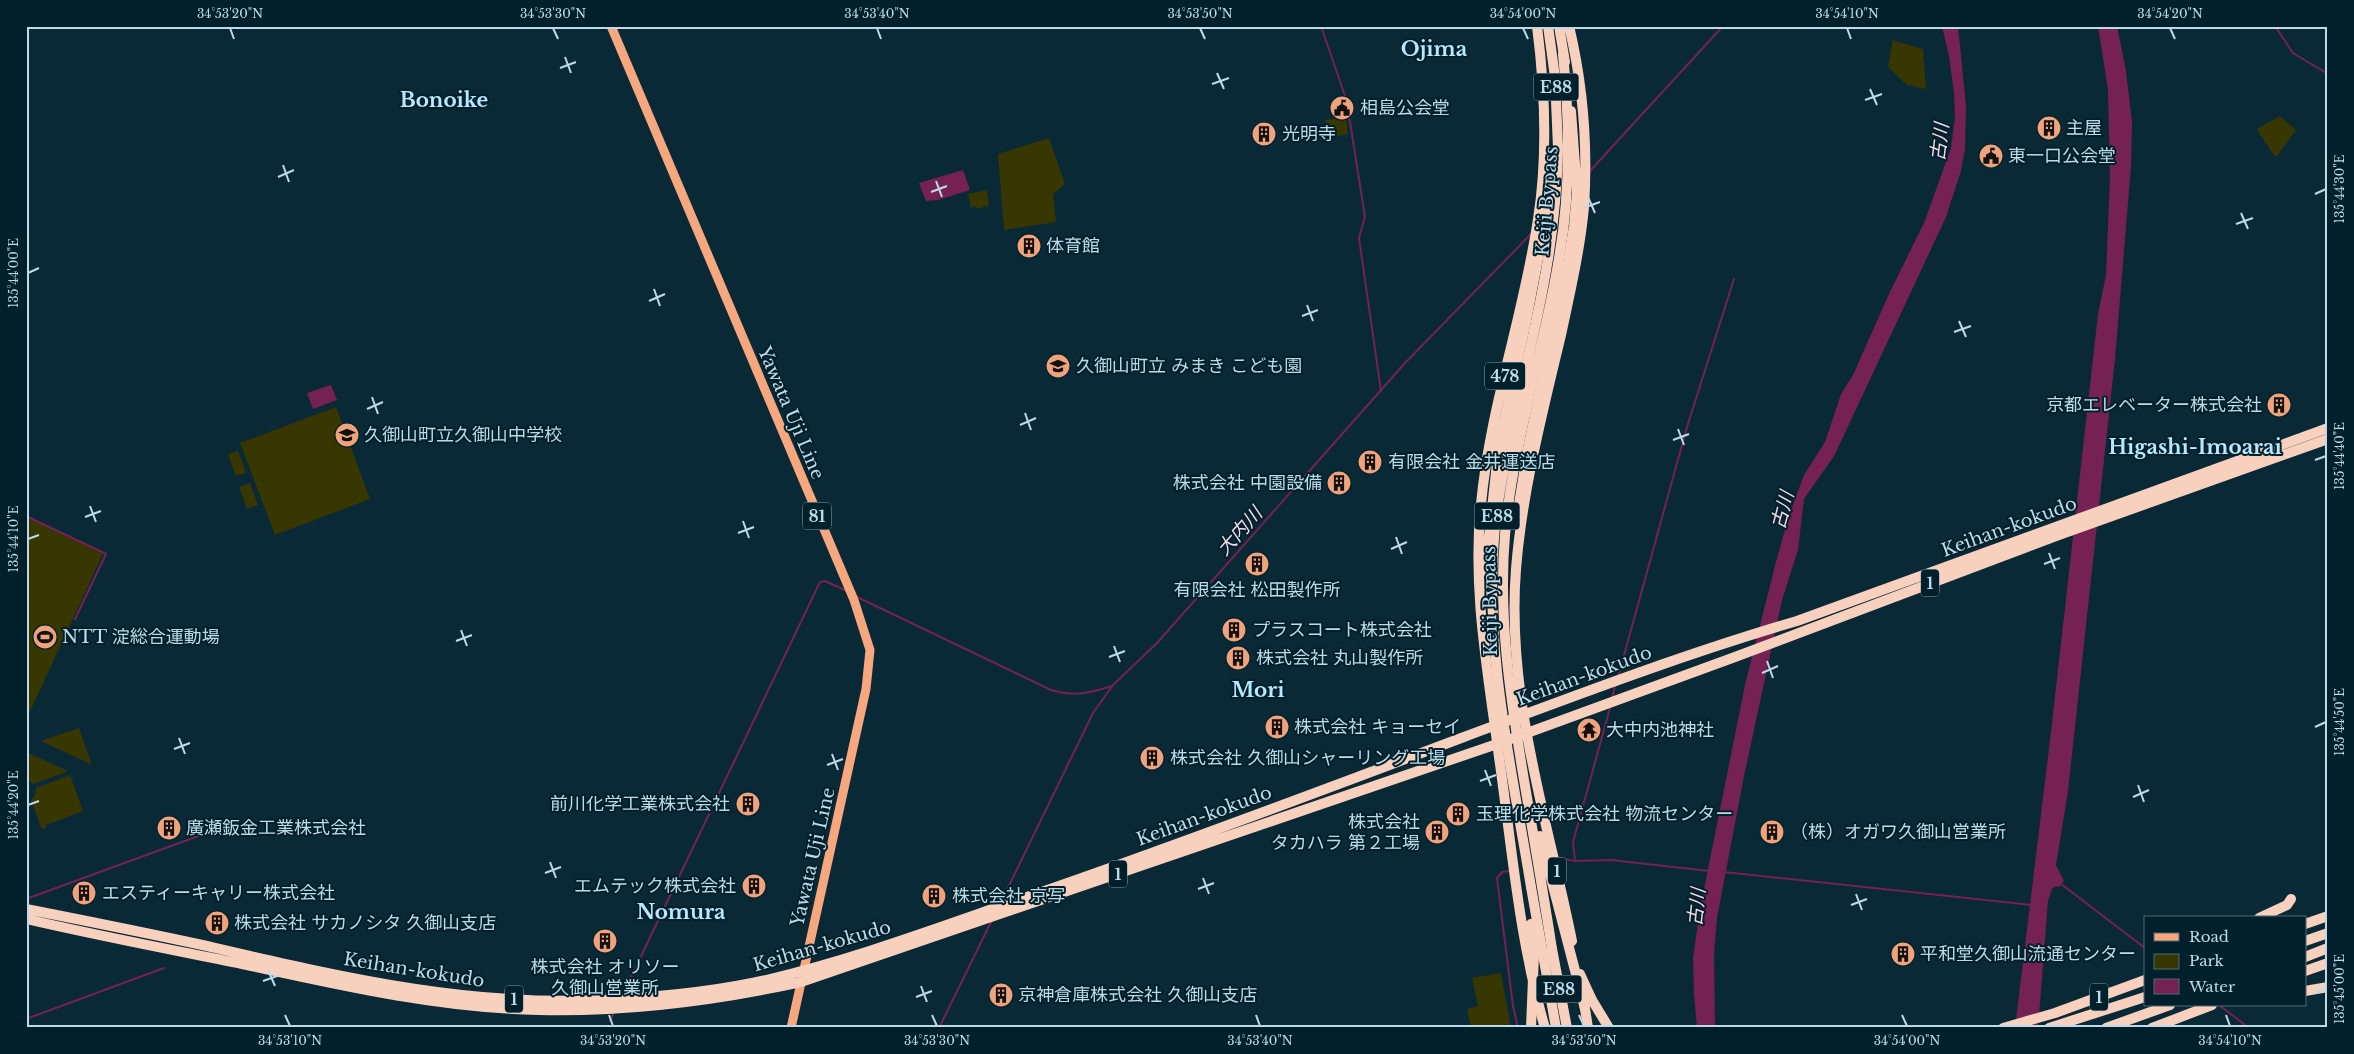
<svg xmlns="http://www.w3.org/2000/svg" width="2354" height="1054" font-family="'Libre Baskerville','Noto Sans JP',serif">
	<rect width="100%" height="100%" fill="#0a2936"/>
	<path fill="#383601" d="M1893,38l2,3 28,8 3,40 -19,-4 -19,-18z
		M2280,116l16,14 -20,27 -6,-7 -13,-21z
		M1346,117l2,17 -28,6 6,-20z
		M1049,138l16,46 -12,10 3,28 -52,8 -6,-76z
		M987,190l2,15 -12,4 -1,-3 -5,2 -3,-14z
		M336,407l34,92 -95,36 -35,-92z
		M238,451l8,22 -10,3 -8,-22z
		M250,483l8,22 -11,4 -8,-22z
		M26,517l77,37 -77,166z
		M79,728l13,37 -51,-24z
		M26,752l42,19 -34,13 -8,-5z
		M70,775l13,36 -37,14v3l-3,1 -2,-2 -10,-27 4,-5 1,-7z
		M1501,973l10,55h-40l-4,-19 11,-3 -6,-28z"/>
	<path fill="#752153" d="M1942,26h16l8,80 -1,43 -4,22 -15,46 -102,218 -10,21 -30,43 -6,51 -16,50 -38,176 -27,142 -3,35 1,75h-18l-3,-34 -1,-36 7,-49 45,-224 32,-127 13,-45 14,-38 21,-33 16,-48 12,-19 36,-81 35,-71 27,-75 4,-30 -1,-25 -5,-37z
		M2098,26h19l9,45 6,51 -1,44 -16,193 -47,432 -12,74 8,16 -5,6 -3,-1 -4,3 -4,12 -10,127h-23l36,-296 47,-418 8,-39 4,-98 -2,-88z
		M963,170l7,20 -32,10 -12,1 -7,-18z
		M331,385l6,15 -24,9 -6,-16z"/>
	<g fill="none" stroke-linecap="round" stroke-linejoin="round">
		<path stroke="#752153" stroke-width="2" d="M1321,26l24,70 5,26 15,95 -6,21 22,153
			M2275,26l18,27 35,21
			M1589,172l134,-146
			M26,516l80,38 -31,65
			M855,596l196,94c23,7 39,3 61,-4
			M1618,677l69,-250 47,-148
			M1612,698l3,-12
			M1557,858l18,3 36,-1 98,11
			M1575,861l-2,-19 37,-134
			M1509,871l-7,1 -5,6 16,128 5,22
			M1724,872l308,33
			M2061,884l84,64
			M26,899l186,-68
			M1001,902l92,-189 20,-28 44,-42 248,-280 126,-129
			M622,996l198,-414 5,-1 22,10
			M2219,1005l30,23
			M26,1019l138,-51
			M610,1021l4,-9
			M939,1028l52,-106"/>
		<path stroke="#f6a77d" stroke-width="9" d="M611,26l243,574 16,50 -4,39 -75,339"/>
		<path stroke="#f8d1be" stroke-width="10" d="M1537,26c8,63 11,130 1,193 -14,96 -48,188 -57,285 -9,86 7,168 18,253 13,91 20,182 46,271
			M1559,26l6,36
			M1569,26c14,59 19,120 15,181 -4,43 -14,86 -23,128 -18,75 -39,157 -45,234 -10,127 31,248 56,372
			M1516,523l12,-75 40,-185 6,-37 3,-34 -6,-81
			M1483,590l16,-145 27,-124 22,-115 3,-38 7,-20 -3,-71 -7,-51
			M1531,887l25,141
			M26,909c61,12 121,24 181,37 138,32 269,63 412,53 49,-3 99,-8 147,-19 90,-21 176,-54 264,-84 146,-50 290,-105 434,-159 110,-41 220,-83 333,-116l531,-193
			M2259,918l28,-13 4,-6
			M26,919c73,17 147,31 221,46 96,21 193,43 292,45 89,2 175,-9 262,-28l696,-238 238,-87 321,-121 272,-97
			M1531,924l3,31
			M2305,924l23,-8
			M2305,941l23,-8
			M1552,949l15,79
			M2305,957l23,-9
			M2305,971l23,-8
			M2305,991l23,-4
			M1592,1000l17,28
			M1584,1002l4,26
			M2003,1028l52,-15 90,-33
			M2049,1028l96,-31
			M2106,1028l64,-23
			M2152,1028l60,-23"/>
		<path stroke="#f8d1be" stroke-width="10" d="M1540,836l45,173
			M1531,887c-19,-118 -48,-239 -36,-360 9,-82 33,-159 48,-240 9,-46 14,-92 15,-139
			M1552,949c-9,-58 -19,-116 -29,-175 -13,-79 -25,-159 -18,-239 8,-95 39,-184 54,-277 12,-68 11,-135 4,-204
			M1580,974l12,26
			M1531,1028l3,-73"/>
	</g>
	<path fill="none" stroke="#bedae8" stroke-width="2" d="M230,28l4,11M553,28l5,11M877,28l4,11M1200,28l5,11M1523,28l5,11M1847,28l4,11M2170,28l5,11M565,57l6,16M560,68l16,-6M1217,73l7,16M1212,84l17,-6M1870,89l7,16M1865,100l17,-6M283,165l6,17M278,177l16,-7M936,181l6,16M931,192l16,-6M2315,194l11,-5M1588,197l7,16M1583,208l17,-6M2241,213l7,16M2236,224l17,-6M28,273l11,-5M654,289l6,17M649,301l16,-7M1307,305l6,16M1302,316l16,-6M1959,321l7,16M1954,332l17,-6M372,397l6,17M367,409l16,-7M1025,413l6,17M1020,425l16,-7M1678,429l6,16M1673,440l16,-6M2315,460l11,-4M90,506l6,16M85,517l16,-6M743,521l6,17M738,533l16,-6M1396,537l6,17M28,539l11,-4M1391,549l16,-7M2049,553l6,16M2044,564l16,-6M461,630l6,16M456,641l16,-6M1114,646l6,16M1109,657l16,-6M1767,661l6,17M1762,673l16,-7M2315,727l11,-5M179,738l6,16M174,749l16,-6M832,754l6,16M827,765l16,-6M1485,770l6,16M1480,781l16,-6M2138,785l6,17M2133,797l16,-7M28,805l11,-4M550,862l6,16M545,873l16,-6M1203,878l6,16M1198,889l16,-6M1856,894l6,16M1851,905l16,-6M268,970l7,16M263,981l17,-6M921,986l6,16M2315,993l11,-4M916,997l16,-6M285,1015l5,11M609,1015l4,11M932,1015l5,11M1256,1015l4,11M1579,1015l5,11M1902,1015l5,11M2226,1015l4,11"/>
	<defs>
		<symbol id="civic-disc" viewBox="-11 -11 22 22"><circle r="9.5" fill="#f0a27a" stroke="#01202c"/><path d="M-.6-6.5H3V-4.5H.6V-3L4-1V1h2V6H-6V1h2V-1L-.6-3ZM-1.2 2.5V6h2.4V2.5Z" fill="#111"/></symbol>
		<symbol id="building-disc" viewBox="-11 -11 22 22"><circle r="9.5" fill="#f0a27a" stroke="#01202c"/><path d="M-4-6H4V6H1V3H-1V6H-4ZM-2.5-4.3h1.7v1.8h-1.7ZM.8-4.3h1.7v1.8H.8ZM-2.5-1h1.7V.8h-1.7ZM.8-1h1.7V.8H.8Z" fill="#111"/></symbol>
		<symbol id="school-disc" viewBox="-11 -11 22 22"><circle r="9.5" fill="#f0a27a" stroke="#01202c"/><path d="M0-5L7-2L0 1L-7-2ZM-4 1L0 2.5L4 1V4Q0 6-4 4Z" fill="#111"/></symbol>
		<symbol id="stadium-disc" viewBox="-11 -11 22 22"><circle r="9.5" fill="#f0a27a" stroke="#01202c"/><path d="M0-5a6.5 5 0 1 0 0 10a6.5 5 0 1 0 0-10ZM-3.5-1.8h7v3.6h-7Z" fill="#111"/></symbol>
		<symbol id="temple-disc" viewBox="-11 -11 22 22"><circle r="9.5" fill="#f0a27a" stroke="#01202c"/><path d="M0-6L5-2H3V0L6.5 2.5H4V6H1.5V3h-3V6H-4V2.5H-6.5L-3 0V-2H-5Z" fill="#111"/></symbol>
	</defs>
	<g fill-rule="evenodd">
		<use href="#civic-disc" x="1328" y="94" width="28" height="28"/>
		<use href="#building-disc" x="2035" y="114" width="28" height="28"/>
		<use href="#building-disc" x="1250" y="120" width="28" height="28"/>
		<use href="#civic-disc" x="1977" y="142" width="28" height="28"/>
		<use href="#building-disc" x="1015" y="232" width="28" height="28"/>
		<use href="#school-disc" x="1044" y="352" width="28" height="28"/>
		<use href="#building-disc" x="2265" y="391" width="28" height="28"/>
		<use href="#school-disc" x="333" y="421" width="28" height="28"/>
		<use href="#building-disc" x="1356" y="448" width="28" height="28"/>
		<use href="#building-disc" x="1325" y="469" width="28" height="28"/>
		<use href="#building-disc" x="1243" y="550" width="28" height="28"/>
		<use href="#building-disc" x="1220" y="616" width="28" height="28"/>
		<use href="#stadium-disc" x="31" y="623" width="28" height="28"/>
		<use href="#building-disc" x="1224" y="644" width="28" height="28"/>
		<use href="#building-disc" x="1263" y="713" width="28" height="28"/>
		<use href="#temple-disc" x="1575" y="716" width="28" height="28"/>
		<use href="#building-disc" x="1138" y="744" width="28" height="28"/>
		<use href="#building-disc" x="734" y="790" width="28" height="28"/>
		<use href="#building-disc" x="1444" y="800" width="28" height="28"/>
		<use href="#building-disc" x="155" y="814" width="28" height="28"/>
		<use href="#building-disc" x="1423" y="818" width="28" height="28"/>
		<use href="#building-disc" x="1758" y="818" width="28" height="28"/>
		<use href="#building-disc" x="740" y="872" width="28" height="28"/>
		<use href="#building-disc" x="70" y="879" width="28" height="28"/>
		<use href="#building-disc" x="920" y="882" width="28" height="28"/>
		<use href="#building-disc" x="203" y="909" width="28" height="28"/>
		<use href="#building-disc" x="591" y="927" width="28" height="28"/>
		<use href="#building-disc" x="1889" y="940" width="28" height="28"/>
		<use href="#building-disc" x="987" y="981" width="28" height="28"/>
	</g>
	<g text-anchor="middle" stroke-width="4" stroke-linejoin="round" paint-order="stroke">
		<g fill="#01202c" stroke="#85a2b0" stroke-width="1">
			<rect x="1533.5" y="73.5" width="45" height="27" rx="4"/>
			<rect x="1485" y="362.5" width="40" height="27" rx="4"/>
			<rect x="803" y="502.5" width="28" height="27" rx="4"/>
			<rect x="1474.5" y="502.5" width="45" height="27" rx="4"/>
			<rect x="1921" y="569.5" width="18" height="27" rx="4"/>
			<rect x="1548" y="857.5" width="18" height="27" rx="4"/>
			<rect x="1109" y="860.5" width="18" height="27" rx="4"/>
			<rect x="1536.5" y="975.5" width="45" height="27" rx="4"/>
			<rect x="2090" y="983.5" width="18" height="27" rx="4"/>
			<rect x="505" y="985.5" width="18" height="27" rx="4"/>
		</g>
		<g font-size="16" font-weight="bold" fill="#bedae8">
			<text x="1556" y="93">E88</text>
			<text x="1505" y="382">478</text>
			<text x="817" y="522">81</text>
			<text x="1497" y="522">E88</text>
			<text x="1930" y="589">1</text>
			<text x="1557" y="877">1</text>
			<text x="1118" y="880">1</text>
			<text x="1559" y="995">E88</text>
			<text x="2099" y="1003">1</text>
			<text x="514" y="1005">1</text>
		</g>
		<g font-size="18" fill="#bedae8" stroke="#01202c" text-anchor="start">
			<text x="1360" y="114">相島公会堂</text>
			<text x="2066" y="134">主屋</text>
			<text x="1282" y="140">光明寺</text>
			<text x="2008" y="162">東一口公会堂</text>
			<text x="1046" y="252">体育館</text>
			<text x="1076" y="372">久御山町立 みまき こども園</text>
			<text x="2262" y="411" text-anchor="end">京都エレベーター株式会社</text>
			<text x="364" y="441">久御山町立久御山中学校</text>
			<text x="1388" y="468">有限会社 金井運送店</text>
			<text x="1322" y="489" text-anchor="end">株式会社 中園設備</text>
			<text x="1257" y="596" text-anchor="middle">有限会社 松田製作所</text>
			<text x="1252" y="636">プラスコート株式会社</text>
			<text x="62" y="643">NTT 淀総合運動場</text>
			<text x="1256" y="664">株式会社 丸山製作所</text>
			<text x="1294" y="733">株式会社 キョーセイ</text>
			<text x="1606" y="736">大中内池神社</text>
			<text x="1170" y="764">株式会社 久御山シャーリング工場</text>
			<text x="730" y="810" text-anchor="end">前川化学工業株式会社</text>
			<text x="1476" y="820">玉理化学株式会社 物流センター</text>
			<text x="1420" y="828" text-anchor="end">株式会社<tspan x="1420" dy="21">タカハラ 第２工場</tspan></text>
			<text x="186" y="834">廣瀬鈑金工業株式会社</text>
			<text x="1790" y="838">（株）オガワ久御山営業所</text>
			<text x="736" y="892" text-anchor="end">エムテック株式会社</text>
			<text x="102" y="899">エスティーキャリー株式会社</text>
			<text x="952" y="902">株式会社 京写</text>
			<text x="234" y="929">株式会社 サカノシタ 久御山支店</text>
			<text x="1920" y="960">平和堂久御山流通センター</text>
			<text x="605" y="973" text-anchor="middle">株式会社 オリソー<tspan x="605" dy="21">久御山営業所</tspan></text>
			<text x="1018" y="1001">京神倉庫株式会社 久御山支店</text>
		</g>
		<g font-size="18" fill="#bedae8" stroke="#01202c">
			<text transform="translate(1547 201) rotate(-85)" y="6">Keiji Bypass</text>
			<text transform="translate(791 413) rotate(67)" y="6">Yawata Uji Line</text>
			<text transform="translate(2009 527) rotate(-20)" y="6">Keihan-kokudo</text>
			<text transform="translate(1490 601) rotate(-91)" y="6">Keiji Bypass</text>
			<text transform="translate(1584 676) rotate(-20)" y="6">Keihan-kokudo</text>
			<text transform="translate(1204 816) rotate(-20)" y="6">Keihan-kokudo</text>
			<text transform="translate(813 857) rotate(-77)" y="6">Yawata Uji Line</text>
			<text transform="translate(822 946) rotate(-16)" y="6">Keihan-kokudo</text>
			<text transform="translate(414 970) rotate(9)" y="6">Keihan-kokudo</text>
		</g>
		<g font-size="19" font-style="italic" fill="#f4dbe7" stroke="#01202c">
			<text transform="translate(1939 142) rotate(-83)" y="7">古川</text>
			<text transform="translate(1782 510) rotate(-75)" y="7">古川</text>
			<text transform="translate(1239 531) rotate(-48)" y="7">大内川</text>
			<text transform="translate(1696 907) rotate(-84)" y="7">古川</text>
		</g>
		<g font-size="20" font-weight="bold" fill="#b8e8fe" stroke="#01202c">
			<text x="1434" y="56">Ojima</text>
			<text x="444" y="107">Bonoike</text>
			<text x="2195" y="454">Higashi-Imoarai</text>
			<text x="1258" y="697">Mori</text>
			<text x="681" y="919">Nomura</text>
		</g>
	</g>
	<rect width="2354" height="1054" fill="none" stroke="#01202c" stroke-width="55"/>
	<rect x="2144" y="916" width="162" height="90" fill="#01202c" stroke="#4d6a77"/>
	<rect x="2154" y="933" width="25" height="8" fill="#f6a77d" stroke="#4d6a77"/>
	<text x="2189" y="942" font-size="15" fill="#bedae8">Road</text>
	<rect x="2154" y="954" width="25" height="15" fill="#383601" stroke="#4d6a77"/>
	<text x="2189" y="966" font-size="15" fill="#bedae8">Park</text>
	<rect x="2154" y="979" width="25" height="15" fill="#752153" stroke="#4d6a77"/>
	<text x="2189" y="992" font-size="15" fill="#bedae8">Water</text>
	<rect x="28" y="28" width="2298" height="998" fill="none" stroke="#bedae8" stroke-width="2"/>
	<g font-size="12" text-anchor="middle" fill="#bedae8">
		<text x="230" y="18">34°53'20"N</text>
		<text x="553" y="18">34°53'30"N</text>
		<text x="877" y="18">34°53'40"N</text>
		<text x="1200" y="18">34°53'50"N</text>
		<text x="1523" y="18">34°54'00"N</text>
		<text x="1847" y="18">34°54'10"N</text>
		<text x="2170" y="18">34°54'20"N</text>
		<text transform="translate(2340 189) rotate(-90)" y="4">135°44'30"E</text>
		<text transform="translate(14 273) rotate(-90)" y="4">135°44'00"E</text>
		<text transform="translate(2340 456) rotate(-90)" y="4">135°44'40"E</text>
		<text transform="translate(14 539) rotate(-90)" y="4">135°44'10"E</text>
		<text transform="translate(2340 722) rotate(-90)" y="4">135°44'50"E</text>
		<text transform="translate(14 805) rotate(-90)" y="4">135°44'20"E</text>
		<text transform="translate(2340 989) rotate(-90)" y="4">135°45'00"E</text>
		<text x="290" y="1045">34°53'10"N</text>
		<text x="613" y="1045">34°53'20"N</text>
		<text x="937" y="1045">34°53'30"N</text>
		<text x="1260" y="1045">34°53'40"N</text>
		<text x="1584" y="1045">34°53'50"N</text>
		<text x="1907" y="1045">34°54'00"N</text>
		<text x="2230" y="1045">34°54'10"N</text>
	</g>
</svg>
